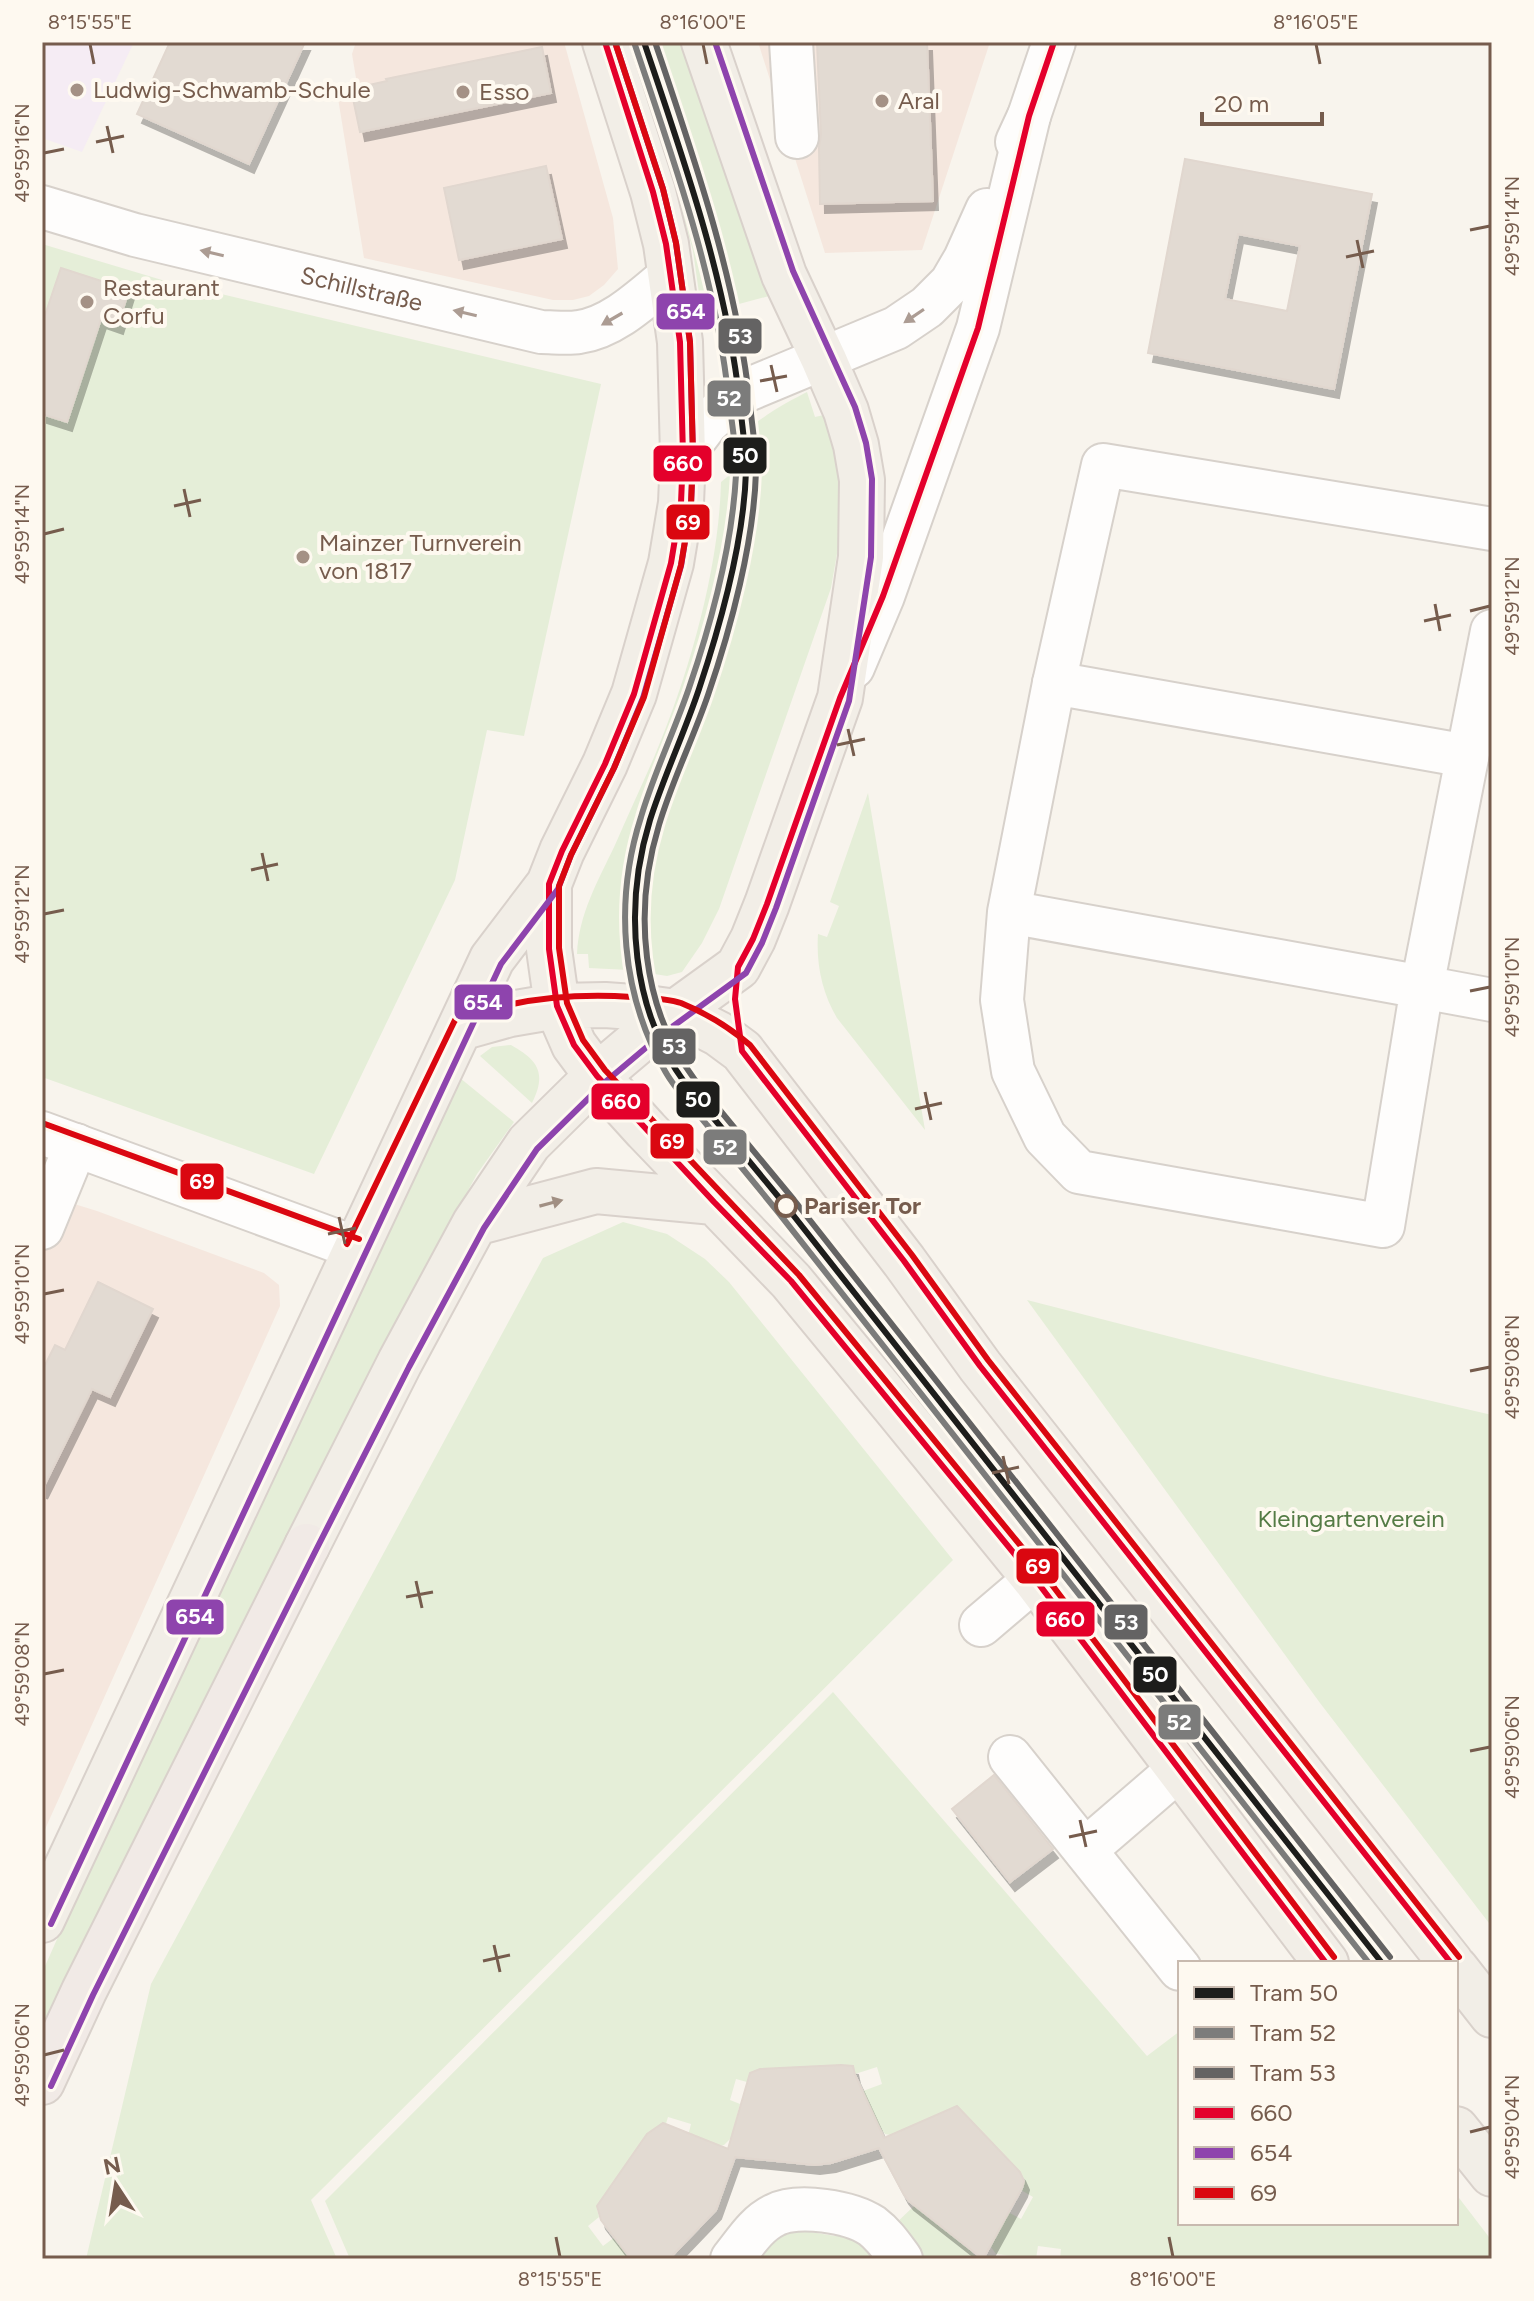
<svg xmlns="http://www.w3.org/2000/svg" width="1534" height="2301" font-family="Figtree,sans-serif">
	<defs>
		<filter id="shadow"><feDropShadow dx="5" dy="9" stdDeviation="0" flood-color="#0004"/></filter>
	</defs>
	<rect width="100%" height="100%" fill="#f8f4ed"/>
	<path fill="#f5e7de" d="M356,42h208l49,176 5,51 -14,16 -15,11 -16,4h-20l-189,-42 -27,-166 20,-8 -5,-30z
		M758,42h232l-68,208 -97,3z
		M42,1194l55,17 167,62 15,12 1,21 -238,530z"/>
	<path fill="#f5ecf4" d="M42,42h92l-52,110 -40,-14z"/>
	<path fill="#e5eed8" d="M628,42h56l85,254 -67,18 -9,-63 -19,-71z
		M42,244l120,36 439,104 -77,352 -37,-6 -32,150 -141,294 -272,-97z
		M807,392l8,25 9,-2 9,28 7,46 -2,59 -7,40 -112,321 -17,34 -20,29 -15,4 -38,-6 -40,-2 -1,-14h-11c2,-41 21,-73 38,-109 13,-30 27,-60 40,-90 34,-81 64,-186 66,-273l11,-9c0,-7 -1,-19 2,-26 9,-21 53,-45 73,-55z
		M868,793l57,337 -88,-112c-15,-25 -21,-54 -19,-84l9,3 12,-31 -9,-4z
		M511,1045c27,15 36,28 21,58l-52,-47 12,-9z
		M460,1078l54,44 -37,52 -53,98 -249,488 -133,282v-69l64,-144z
		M623,1222l44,12 38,25 24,23 224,278 -642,640 26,59h-251l65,-275 392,-726z
		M1027,1300l301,77 164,38v512l-172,-224z
		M833,1692l314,364 33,-25v192h276v-29l36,47v18h-432l1,-10 -23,-3 -2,13 -40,-5 -5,-7 17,-35 13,7 12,-22 -12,-7 2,-7 -3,-11 -56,-58 -7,-5 -67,26 -5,-1 -8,-10 -14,-33 19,-7 -5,-17 -22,7 -8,-9h-6l-81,4 -6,2 -7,11 -11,-3 -6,21 10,4 -9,34 -7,7 -5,1 -31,-10 3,-12 -23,-7 -4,13 -17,4 -48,69 -2,6 2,8 -11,9 15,20 12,-9 16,22h-281l-25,-58z
		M914,2206l57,45 7,8h-63l-23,-32z
		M798,2230l37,6h14l35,23h-138l18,-21z"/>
	<path fill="#e2dad2" stroke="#e1d7cf" stroke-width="2" fill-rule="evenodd" filter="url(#shadow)" d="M170,42h135l-56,122 -112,-50z
		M817,42h110l6,159 -113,3 -1,-57 2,-12z
		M542,47l9,46 -191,39 -9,-43 36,-8 -1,-2z
		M1185,159l187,35 -38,195 -186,-36zM1238,234l62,12 -13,65 -62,-12z
		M546,166l16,73 -103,21 -15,-72z
		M61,268l68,22 -11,35 -17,-6 -34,103 -25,-8v-90z
		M98,1282l55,27 -43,88 -18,-8 -50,101v-119l13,-26 10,5z
		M994,1775l59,74 -43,33 -58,-73z
		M841,2065l12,1 2,9 29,63 73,-32 63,66 4,9 -2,7 -39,71 -74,-58 -5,-6 -25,-47 -48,15 -16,2 -80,-8 -19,53 -47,49h-38l-30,-39 -4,-14 50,-72 16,-11 65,26 22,-76 10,-4z"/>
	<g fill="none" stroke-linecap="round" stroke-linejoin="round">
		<defs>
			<g id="minor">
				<path d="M791,42l6,95"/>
				<path d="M1017,142l12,-26 25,-74"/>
				<path id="s1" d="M42,207l93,28 406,97c12,0 26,2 38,0 35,-5 65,-35 92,-57"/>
				<path d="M683,455l24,-32 33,-30 156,-65 31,-21 24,-24 14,-24 22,-49"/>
				<path d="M1492,631l-70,356 70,13"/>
				<path d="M853,667l30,-71 95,-268 51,-212"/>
				<path d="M1054,683l49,-218 389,64"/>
				<path d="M1009,912l-7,88 11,71 32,66 34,35 304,54 39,-239 -413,-75 45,-229 413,73"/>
				<path d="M42,1133l314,115"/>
				<path d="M42,1228l34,-83"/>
				<path d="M981,1625l54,-46"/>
				<path d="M1010,1757l170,212"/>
				<path d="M1085,1850l94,-81"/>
				<path d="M732,2259c13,-16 24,-35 43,-44 23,-12 76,-3 97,11 12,9 20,21 29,33"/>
			</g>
			<path id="major" d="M549,884v65l8,57 17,39 23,31 49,54 145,151 108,131 136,167 291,384
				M460,1028l50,-14 47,-8 48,-1 42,3 29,4 43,22 23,17 162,210 76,105 471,597
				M475,1223l121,-32 118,11
				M307,1546l93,-184 75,-139 54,-80 68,-67 58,-49 83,-60 15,-28 14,-35 73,-206 21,-141 1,-77 -6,-35 -10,-34 -22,-51 -40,-85 -80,-233
				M42,1920l450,-961 57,-75 13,-33 43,-87 29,-70 37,-131 10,-60 2,-48 -3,-113 -14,-98 -13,-52 -48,-150
				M1456,1969l36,46
				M1456,2129l36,45"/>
			<path id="highway" d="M42,2082l42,-91 223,-445"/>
		</defs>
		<use href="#minor" stroke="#d7d1cb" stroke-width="46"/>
		<use href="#major" stroke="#d9d1cb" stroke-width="48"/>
		<use href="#highway" stroke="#d9d1cb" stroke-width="48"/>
		<use href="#minor" stroke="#fefdfc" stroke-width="42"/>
		<use href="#major" stroke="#f2eee7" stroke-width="44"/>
		<use href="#highway" stroke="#f1eae6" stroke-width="44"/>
		<defs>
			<path id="bus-1" d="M605,42l48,150 13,52 14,98 3,113 -2,48 -10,60 -37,131 -29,70 -43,87 -13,33v65l8,57 17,39 23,31 117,126 77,79 244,298 291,384
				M1054,42l-25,74 -51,212 -95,268 -43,102 -73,206 -14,35 -15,28 -3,32 7,52 162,210 76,105 471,597"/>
			<path id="bus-2" d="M51,1924l450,-960 57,-75 13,-34 43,-87 29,-70 38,-132 10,-61 2,-50 -3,-113 -14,-99 -13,-54 -48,-147
				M51,2086l42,-91 223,-445 93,-183 75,-139 53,-79 67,-66 57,-48 85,-62 16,-30 14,-35 73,-207 22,-144 1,-78 -6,-36 -11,-36 -62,-136 -78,-229"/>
			<path id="bus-3" d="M615,42l48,147 13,54 14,99 3,113 -2,50 -10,60 -37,132 -30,71 -43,87 -12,31v62l8,55 16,37 22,30 194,205 244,298 291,384
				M45,1124l314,115
				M347,1244l108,-224c57,-21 116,-27 177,-23 15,1 34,1 49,6 25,10 49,25 69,42l162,210 76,105 471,597"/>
		</defs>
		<use href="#bus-1" stroke="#fef9f0" stroke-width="12"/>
		<use href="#bus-2" stroke="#fef9f0" stroke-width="12"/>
		<use href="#bus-3" stroke="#fef9f0" stroke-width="12"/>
		<use href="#bus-1" stroke="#e4002b" stroke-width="6"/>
		<use href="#bus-2" stroke="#8e44ad" stroke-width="6"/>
		<use href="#bus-3" stroke="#da0710" stroke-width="6"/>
		<defs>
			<path id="tram-1" d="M644,42c40,119 82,236 96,362 2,22 6,45 6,67 -2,69 -25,152 -47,218 -15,45 -35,87 -49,131 -27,88 -19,191 37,266l99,120 596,757"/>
			<path id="tram-2" d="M635,45c39,117 81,232 94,356 3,24 8,49 7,74 -4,72 -24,146 -47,213 -15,44 -35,85 -48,129 -27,84 -20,177 24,254 11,20 28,36 42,54 24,29 47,58 71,87l591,751"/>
			<path id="tram-3" d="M655,42c40,119 81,236 95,362 2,22 6,44 6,67 -2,71 -25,157 -48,224 -15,44 -36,86 -49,130 -26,85 -18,183 36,255l99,120 596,757"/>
		</defs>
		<use href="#tram-1" stroke="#fef9f0" stroke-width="12"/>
		<use href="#tram-2" stroke="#fef9f0" stroke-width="12"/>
		<use href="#tram-3" stroke="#fef9f0" stroke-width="12"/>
		<use href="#tram-1" stroke="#1d1d1b" stroke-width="6"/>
		<use href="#tram-2" stroke="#7c7c7b" stroke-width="6"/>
		<use href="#tram-3" stroke="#646363" stroke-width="6"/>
	</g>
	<defs><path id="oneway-solid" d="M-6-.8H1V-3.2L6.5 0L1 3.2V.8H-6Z" transform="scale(2)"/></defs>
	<g fill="#ac9c93">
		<use href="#oneway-solid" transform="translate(212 253) rotate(-167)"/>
		<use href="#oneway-solid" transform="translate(465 313) rotate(-167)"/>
		<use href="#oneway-solid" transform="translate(914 316) rotate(146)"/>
		<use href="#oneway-solid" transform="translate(612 319) rotate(150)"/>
	</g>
	<use fill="#a18f83" href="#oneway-solid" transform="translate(551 1203) rotate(-15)"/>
	<path fill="none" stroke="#765c4d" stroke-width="3" d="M90,44l4,20M703,44l4,20M1316,44l4,20M107,126l6,27M96,142l28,-6M44,153l20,-4M1470,230l20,-4M1357,240l6,28M1346,257l28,-6M771,365l6,27M760,381l27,-5M184,489l6,28M174,506l27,-6M44,534l20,-5M1435,604l5,27M1470,611l20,-5M1424,621l27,-6M848,729l6,27M837,745l28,-6M262,853l6,28M251,870l27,-6M44,914l20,-4M1470,991l20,-4M925,1092l6,28M915,1109l27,-6M339,1217l6,27M328,1234l28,-6M44,1294l20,-4M1470,1371l20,-4M1003,1456l6,28M992,1473l27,-6M416,1581l6,27M406,1597l27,-5M44,1674l20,-4M1470,1751l20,-4M1080,1820l6,27M1069,1837l28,-6M494,1945l6,27M483,1961l27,-6M44,2055l20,-5M1470,2132l20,-5M556,2237l4,20M1169,2237l4,20"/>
	<g fill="#a49185" stroke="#fef9f0" stroke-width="3">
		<circle cx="77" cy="90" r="8"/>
		<circle cx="463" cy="92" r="8"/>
		<circle cx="882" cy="101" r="8"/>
		<circle cx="87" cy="302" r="8"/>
		<circle cx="303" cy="557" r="8"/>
	</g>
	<circle fill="#fef9f0" stroke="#765c4d" stroke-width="4" cx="786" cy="1206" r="10"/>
	<g text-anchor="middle" stroke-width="8" stroke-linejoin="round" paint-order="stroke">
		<g font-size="24" fill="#765c4d" stroke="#fef9f0" text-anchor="start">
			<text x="93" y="98">Ludwig-Schwamb-Schule</text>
			<text x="479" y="100">Esso</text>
			<text x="898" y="109">Aral</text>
			<text x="103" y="296">Restaurant<tspan x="103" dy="28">Corfu</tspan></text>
			<text x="319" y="551">Mainzer Turnverein<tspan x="319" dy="28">von 1817</tspan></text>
		</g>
		<g font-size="24" fill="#765c4d" stroke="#fef9f0">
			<text dy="8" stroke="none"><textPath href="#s1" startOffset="330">Schillstraße</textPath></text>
		</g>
		<g font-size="24" font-weight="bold" fill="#765c4d" stroke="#fef9f0" text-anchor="start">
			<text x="804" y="1214">Pariser Tor</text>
		</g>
		<g font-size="24" fill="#547b45" stroke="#fef9f0">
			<text x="1351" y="1527">Kleingartenverein</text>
		</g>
	</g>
	<g stroke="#fef9f0" stroke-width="3">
		<rect x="655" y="292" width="61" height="39" rx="8" fill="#8e44ad"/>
		<rect x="717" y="317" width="46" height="38" rx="8" fill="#646363"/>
		<rect x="706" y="379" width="46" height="39" rx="8" fill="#7c7c7b"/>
		<rect x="722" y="436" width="46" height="39" rx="8" fill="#1d1d1b"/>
		<rect x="652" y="444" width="61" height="39" rx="8" fill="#e4002b"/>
		<rect x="665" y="503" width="46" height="38" rx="8" fill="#da0710"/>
		<rect x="453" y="983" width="61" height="38" rx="8" fill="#8e44ad"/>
		<rect x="651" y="1027" width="46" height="39" rx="8" fill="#646363"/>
		<rect x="675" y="1080" width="46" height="39" rx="8" fill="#1d1d1b"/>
		<rect x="590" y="1082" width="61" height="39" rx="8" fill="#e4002b"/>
		<rect x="649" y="1122" width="46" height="38" rx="8" fill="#da0710"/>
		<rect x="702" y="1128" width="46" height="38" rx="8" fill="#7c7c7b"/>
		<rect x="179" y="1162" width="46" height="39" rx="8" fill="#da0710"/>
		<rect x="1015" y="1547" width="45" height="38" rx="8" fill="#da0710"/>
		<rect x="165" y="1598" width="60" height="38" rx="8" fill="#8e44ad"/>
		<rect x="1035" y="1600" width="61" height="38" rx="8" fill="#e4002b"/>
		<rect x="1103" y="1603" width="46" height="38" rx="8" fill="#646363"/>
		<rect x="1132" y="1655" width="46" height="39" rx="8" fill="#1d1d1b"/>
		<rect x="1157" y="1703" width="45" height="38" rx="8" fill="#7c7c7b"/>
	</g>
	<g font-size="22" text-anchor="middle" font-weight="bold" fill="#fff">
		<text x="686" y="319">654</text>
		<text x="740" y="344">53</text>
		<text x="729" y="406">52</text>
		<text x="745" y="463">50</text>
		<text x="683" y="471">660</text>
		<text x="688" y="530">69</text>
		<text x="483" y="1010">654</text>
		<text x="674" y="1054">53</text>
		<text x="698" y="1107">50</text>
		<text x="621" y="1109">660</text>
		<text x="672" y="1149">69</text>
		<text x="725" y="1155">52</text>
		<text x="202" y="1189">69</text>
		<text x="1038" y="1574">69</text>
		<text x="195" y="1624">654</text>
		<text x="1065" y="1627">660</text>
		<text x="1126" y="1630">53</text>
		<text x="1155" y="1682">50</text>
		<text x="1179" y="1730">52</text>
	</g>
	<rect width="1534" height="2301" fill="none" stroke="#fef9f0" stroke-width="88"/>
	<rect x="1178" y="1961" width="280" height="264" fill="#fef9f0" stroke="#c8baaf" stroke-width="2"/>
	<rect x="1194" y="1987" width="40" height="12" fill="#1d1d1b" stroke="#c8baaf" stroke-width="2"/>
	<text x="1250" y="2001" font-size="24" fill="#765c4d">Tram 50</text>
	<rect x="1194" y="2027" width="40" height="12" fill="#7c7c7b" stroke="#c8baaf" stroke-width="2"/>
	<text x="1250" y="2041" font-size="24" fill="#765c4d">Tram 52</text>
	<rect x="1194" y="2067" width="40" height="12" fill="#646363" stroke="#c8baaf" stroke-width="2"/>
	<text x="1250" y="2081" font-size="24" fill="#765c4d">Tram 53</text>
	<rect x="1194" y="2107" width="40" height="12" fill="#e4002b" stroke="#c8baaf" stroke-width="2"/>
	<text x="1250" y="2121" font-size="24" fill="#765c4d">660</text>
	<rect x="1194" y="2147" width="40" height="12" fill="#8e44ad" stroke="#c8baaf" stroke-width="2"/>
	<text x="1250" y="2161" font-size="24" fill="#765c4d">654</text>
	<rect x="1194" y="2187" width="40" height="12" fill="#da0710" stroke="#c8baaf" stroke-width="2"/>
	<text x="1250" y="2201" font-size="24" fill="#765c4d">69</text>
	<g transform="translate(116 2185) rotate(348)" stroke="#fef9f0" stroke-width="6" paint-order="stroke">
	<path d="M0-6L14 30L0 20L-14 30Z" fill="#765c4d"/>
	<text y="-12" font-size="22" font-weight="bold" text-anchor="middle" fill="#765c4d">N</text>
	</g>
	<path d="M1202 112v12h120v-12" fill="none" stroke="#765c4d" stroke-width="4"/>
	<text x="1214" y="112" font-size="24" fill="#765c4d" stroke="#fef9f0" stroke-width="6" paint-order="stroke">20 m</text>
	<rect x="44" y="44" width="1446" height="2213" fill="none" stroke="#765c4d" stroke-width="3"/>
	<g font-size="20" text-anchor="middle" fill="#765c4d">
		<text x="90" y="29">8°15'55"E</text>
		<text x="703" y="29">8°16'00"E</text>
		<text x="1316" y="29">8°16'05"E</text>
		<text transform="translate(22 153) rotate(-90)" y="7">49°59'16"N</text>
		<text transform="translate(1512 226) rotate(-90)" y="7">49°59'14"N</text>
		<text transform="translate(22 534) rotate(-90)" y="7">49°59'14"N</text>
		<text transform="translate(1512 606) rotate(-90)" y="7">49°59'12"N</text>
		<text transform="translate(22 914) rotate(-90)" y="7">49°59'12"N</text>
		<text transform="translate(1512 987) rotate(-90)" y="7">49°59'10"N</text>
		<text transform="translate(22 1294) rotate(-90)" y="7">49°59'10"N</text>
		<text transform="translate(1512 1367) rotate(-90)" y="7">49°59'08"N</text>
		<text transform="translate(22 1674) rotate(-90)" y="7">49°59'08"N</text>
		<text transform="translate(1512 1747) rotate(-90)" y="7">49°59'06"N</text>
		<text transform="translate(22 2055) rotate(-90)" y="7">49°59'06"N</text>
		<text transform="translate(1512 2127) rotate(-90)" y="7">49°59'04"N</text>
		<text x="560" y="2286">8°15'55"E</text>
		<text x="1173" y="2286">8°16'00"E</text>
	</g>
</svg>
